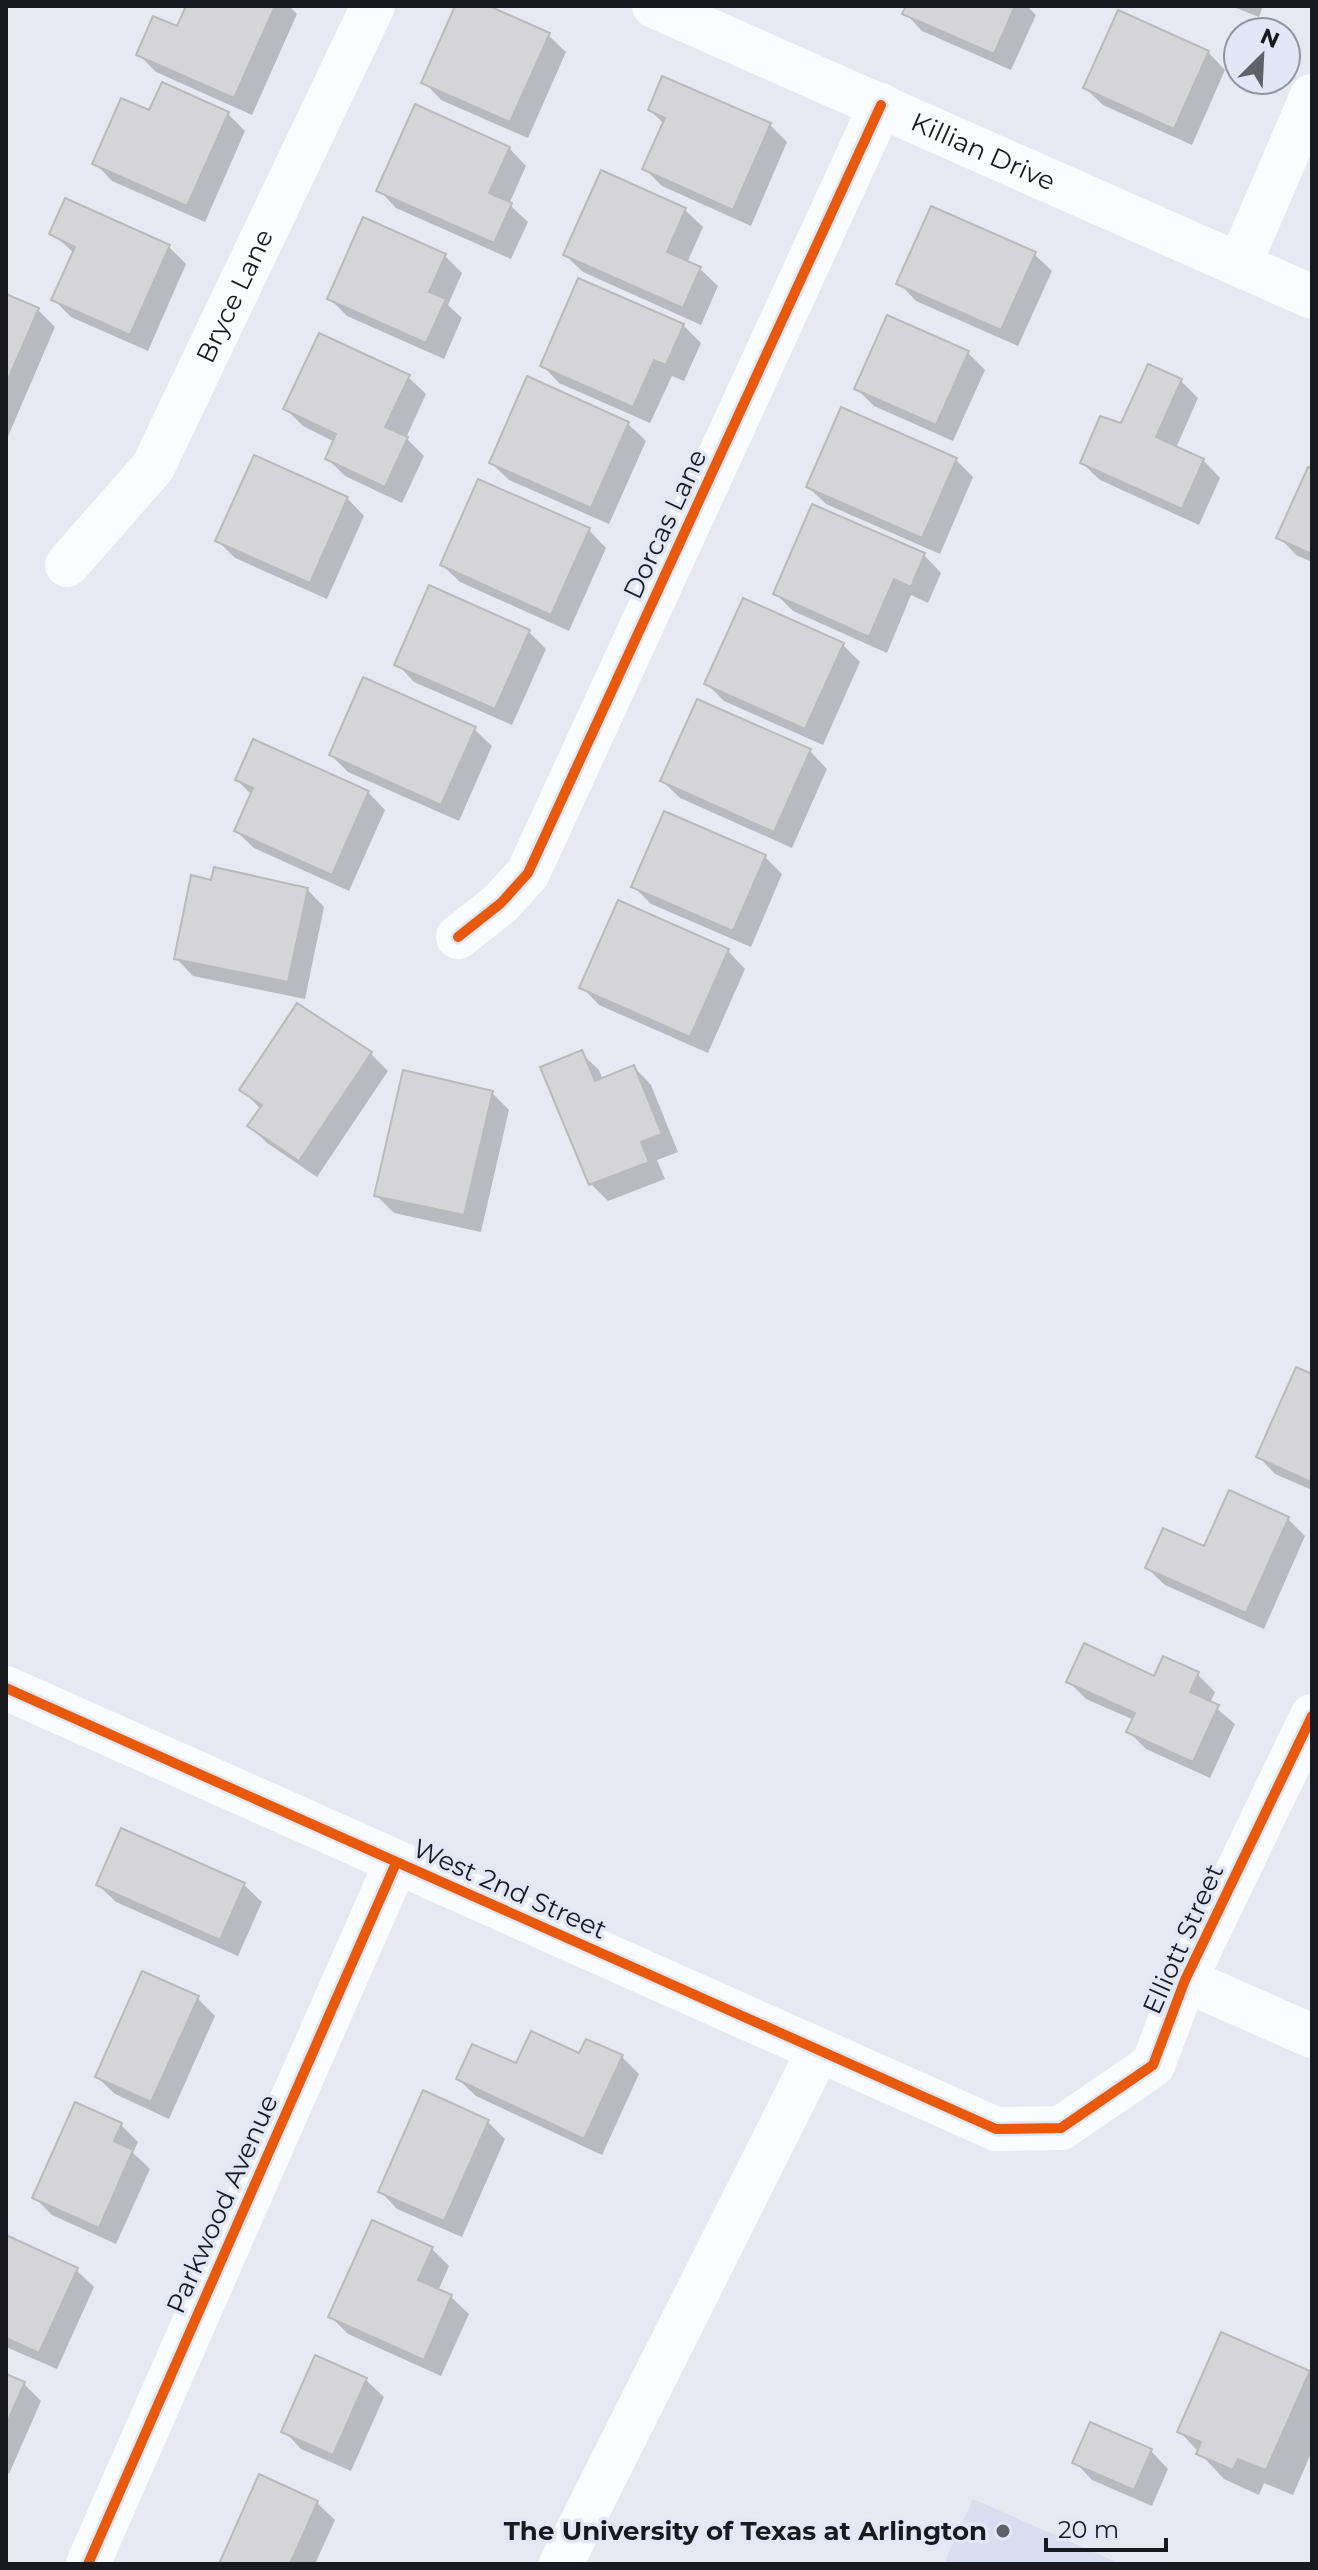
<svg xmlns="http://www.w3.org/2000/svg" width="1318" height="2570" font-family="Montserrat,sans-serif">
	<rect width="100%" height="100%" fill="#e6e9f2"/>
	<path fill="#d8deef" d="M973,2499l148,65h-177z"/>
	<path fill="#0003" d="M188,6h101l8,8 -45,101 -96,-43 -18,-18 40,-25z
		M458,6h26l64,29 18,17 -38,86 -87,-38 -17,-18z
		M908,6h119l9,9 -25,55 -89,-39 -17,-18z
		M1231,6h32l-4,11z
		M1208,52l17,18 -33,75 -89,-40 -18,-17z
		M650,110l120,15 17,17 -36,84 -89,-40 -17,-17 19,-45z
		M228,114l17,17 -40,91 -93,-41 -17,-18z
		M509,148l17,18 -17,38 19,18 -17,37 -115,-51 -17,-18z
		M685,210l18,17 -16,36 13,6 18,17 -17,39 -118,-53 -18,-17z
		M52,233l117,14 17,17 -38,87 -77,-34 -17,-17 20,-47z
		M1034,254l18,17 -34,75 -102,-45 -17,-18z
		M445,256l17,17 -14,32 14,13 -18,41 -97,-43 -18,-18z
		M6,296l32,14 17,17 -49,114z
		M683,325l18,18 -17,38 -12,-5 -22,47 -91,-40 -17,-18z
		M968,353l17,17 -32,71 -79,-35 -17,-17z
		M408,377l18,17 -20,44 18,18 -22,47 -57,-27 -18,-18 8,-16 -32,-16 -17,-17z
		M1181,381l17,17 -22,50 27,12 17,18 -21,47 -99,-45 -18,-17 40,-37z
		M628,424l18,17 -37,83 -100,-44 -18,-17z
		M956,460l17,17 -33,77 -114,-50 -18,-17z
		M1312,471v91l-16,-7 -17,-18z
		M347,498l17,18 -37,83 -92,-41 -17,-17z
		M589,530l17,18 -37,83 -109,-49 -18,-17z
		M924,555l17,18 -13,30 -17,-8 -24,58 -94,-42 -18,-18z
		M529,632l17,17 -34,76 -98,-43 -17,-18z
		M843,645l17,17 -37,83 -99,-44 -17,-17z
		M474,729l18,17 -33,75 -111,-49 -17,-17z
		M810,751l17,18 -35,79 -112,-50 -18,-17z
		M237,780l131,12 17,18 -36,81 -95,-43 -18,-17 16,-36z
		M765,857l17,17 -31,73 -100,-43 -17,-17z
		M213,882l94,7 17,18 -19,92 -112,-23 -17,-18z
		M728,951l17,18 -37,84 -109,-48 -17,-18z
		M370,1053l18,18 -71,106 -50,-34 -17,-17 11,-17 -19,-19z
		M581,1053l18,17 4,10 31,-13 17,18 27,67 -21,8 8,19 -57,22 -17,-17z
		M492,1093l17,17 -28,122 -87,-19 -18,-18z
		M1297,1369l15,7v114l-37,-16 -17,-18z
		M1288,1519l17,17 -41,93 -99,-44 -18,-17z
		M1197,1674l18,18 -5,11 25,21 -25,54 -64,-29 -17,-17 5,-12 -48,-21 -17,-17z
		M98,1885h146l18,17 -24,54 -122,-54z
		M197,1998l18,18 -46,103 -54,-25 -18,-17z
		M580,2056l42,1 17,17 -37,81 -126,-59 -18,-17z
		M488,2122l17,17 -43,98 -65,-28 -17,-18z
		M121,2125l17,17 -5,11 17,16 -34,75 -64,-29 -17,-17z
		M6,2237l70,33 18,17 -37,82 -51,-22z
		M431,2248l18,18 -11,25 13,6 18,17 -28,62 -93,-42 -17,-17z
		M1309,2373l3,3v75l-19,44 -29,-12 -5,12 -35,-16 -44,-47z
		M6,2376l18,8 17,17 -32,73 -3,-2z
		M366,2380l18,17 -33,74 -50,-22 -17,-18z
		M1151,2451l17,18 -16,37 -60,-26 -17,-18z
		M317,2503l18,17 -20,44h-94z"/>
	<path fill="#d5d4d6" stroke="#bababb" stroke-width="2" d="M186,6h89l-41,92 -98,-43 17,-39 24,10z
		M455,6h34l61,27 -40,89 -89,-39z
		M906,6h109l-21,48 -92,-40z
		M1118,10l91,41 -35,78 -91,-41z
		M662,76l109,47 -38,87 -91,-41 23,-51 -17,-8z
		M162,82l67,30 -42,94 -95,-42 29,-66 28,12z
		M415,104l95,43 -21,46 23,10 -18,40 -118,-52z
		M601,170l85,38 -19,44 34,15 -18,41 -120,-53z
		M65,198l105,47 -40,90 -79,-35 24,-53 -26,-13z
		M931,206l105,46 -35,78 -105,-46z
		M363,217l83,37 -17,38 17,7 -20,44 -99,-44z
		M578,278l106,46 -18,41 -12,-5 -21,47 -93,-41z
		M6,294l33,14 -33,76z
		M887,315l82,36 -33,74 -82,-36z
		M319,333l91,42 -25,52 23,10 -23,50 -60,-28 11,-25 -53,-25z
		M1148,364l34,15 -26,58 48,22 -22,50 -102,-46 20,-47 21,7z
		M527,376l102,46 -38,86 -102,-45z
		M841,407l116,51 -35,80 -116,-51z
		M254,455l94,42 -38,86 -95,-42z
		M1308,467l4,2v85l-36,-16z
		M478,479l112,49 -39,87 -111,-50z
		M812,504l113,49 -14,34 -17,-8 -25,58 -96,-43z
		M429,585l101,45 -35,79 -101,-44z
		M743,598l101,45 -39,86 -101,-45z
		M363,677l113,50 -35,78 -112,-50z
		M697,699l114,50 -37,83 -114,-51z
		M253,739l116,52 -37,84 -98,-44 19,-43 -18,-8z
		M664,811l102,44 -33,76 -102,-44z
		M214,867l94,21 -20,94 -114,-23 17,-84 20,5z
		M618,900l111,49 -39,88 -111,-49z
		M297,1003l75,49 -73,109 -52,-35 15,-21 -23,-15z
		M582,1050l13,31 39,-16 28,69 -21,8 8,20 -60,23 -49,-118z
		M403,1070l90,21 -29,124 -90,-19z
		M1296,1367l16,7 -1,108 -55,-25z
		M1229,1490l60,27 -43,96 -101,-45 18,-40 41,18z
		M1084,1643l70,33 9,-20 36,16 -9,20 29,13 -26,57 -67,-30 9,-19 -69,-31z
		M121,1828l124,55 -25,57 -124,-55z
		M142,1971l57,25 -48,106 -56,-25z
		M531,2031l48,22 7,-14 37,16 -39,84 -128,-60 16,-35 44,19z
		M423,2090l66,30 -45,101 -66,-29z
		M75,2102l47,21 -8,18 19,9 -34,78 -67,-30z
		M372,2220l61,27 -15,33 34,15 -28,65 -96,-43z
		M6,2235l72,33 -39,85 -33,-15z
		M1221,2332l89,39 -44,99 -28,-11 -5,11 -37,-16 5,-12 -24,-10z
		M315,2355l52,23 -34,77 -52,-23z
		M6,2374l19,8 -19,43z
		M1090,2422l62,27 -18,41 -62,-27z
		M259,2474l59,27 -28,63h-71z"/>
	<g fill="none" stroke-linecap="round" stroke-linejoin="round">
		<g stroke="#fbfcfd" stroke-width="44">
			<path id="s1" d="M654,6l658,291"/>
			<path d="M1240,263l72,-167"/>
			<path id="s2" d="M67,565l86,-98 220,-461"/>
			<path d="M458,937l43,-34 27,-30 353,-768"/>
			<path d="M6,1688l990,441 65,-1 92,-63 32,-85 127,-264"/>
			<path d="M1185,1980l127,56"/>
			<path d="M88,2564l308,-701"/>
			<path d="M561,2564l258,-514"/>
		</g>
		<defs>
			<path id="cycleway" d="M458,937l43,-34 27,-30 353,-768
				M6,1688l990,441 65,-1 92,-63 32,-85 127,-264
				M88,2564l308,-701"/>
		</defs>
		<use href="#cycleway" stroke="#e1e7f7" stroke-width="15"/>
		<use href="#cycleway" stroke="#e8590c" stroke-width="10"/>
	</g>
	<circle fill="#606269" stroke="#e1e7f7" stroke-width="3" cx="1003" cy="2531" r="8"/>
	<g text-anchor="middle" stroke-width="7" stroke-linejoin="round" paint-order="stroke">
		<g font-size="26" fill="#181a1f" stroke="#e1e7f7">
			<text dy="9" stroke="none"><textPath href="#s1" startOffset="360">Killian Drive</textPath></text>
			<text dy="9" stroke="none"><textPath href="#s2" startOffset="320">Bryce Lane</textPath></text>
			<text transform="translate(665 524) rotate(-65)" y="9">Dorcas Lane</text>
			<text transform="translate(510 1889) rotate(24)" y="9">West 2nd Street</text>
			<text transform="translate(1183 1939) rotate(-66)" y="9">Elliott Street</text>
			<text transform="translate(222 2204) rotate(-66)" y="9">Parkwood Avenue</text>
		</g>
		<g font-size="26" font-weight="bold" fill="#181a1f" stroke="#e1e7f7" text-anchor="end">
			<text x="987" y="2540">The University of Texas at Arlington</text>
		</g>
	</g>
	<rect width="1318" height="2570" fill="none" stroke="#181a1f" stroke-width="16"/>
	<g transform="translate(1262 56) rotate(24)"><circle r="38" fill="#e1e7f7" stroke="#9195a1" stroke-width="2"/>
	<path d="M0-6L14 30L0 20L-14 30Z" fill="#606269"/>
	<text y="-12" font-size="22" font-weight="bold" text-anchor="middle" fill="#181a1f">N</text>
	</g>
	<path d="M1046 2538v12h120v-12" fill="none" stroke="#181a1f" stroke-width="4"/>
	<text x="1058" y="2538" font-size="24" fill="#181a1f" stroke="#e1e7f7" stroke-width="6" paint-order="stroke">20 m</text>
</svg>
